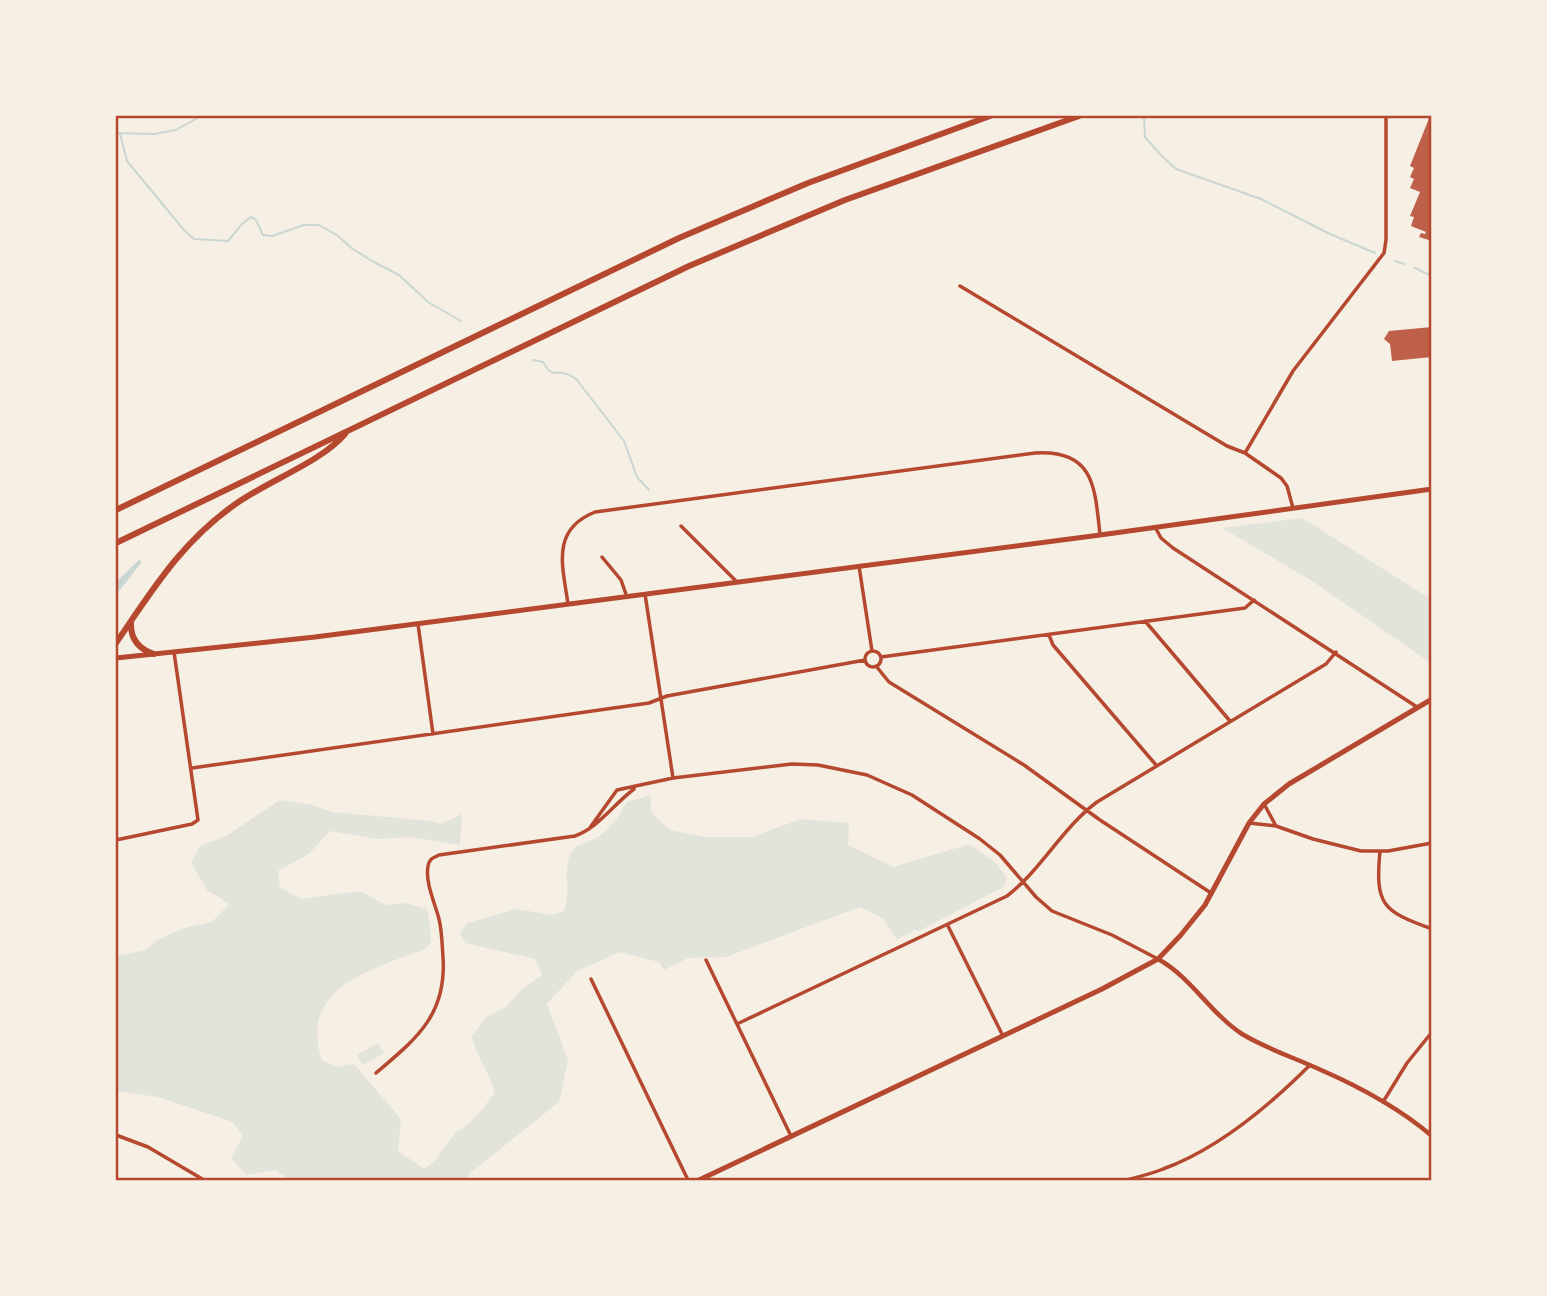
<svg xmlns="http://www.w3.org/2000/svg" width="1547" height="1296" font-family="'Source Serif 4',serif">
	<rect width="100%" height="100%" fill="#f6efe4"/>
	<path fill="#e2e4dc" d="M1302,518l129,81v64l-122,-84 -87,-51z
		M651,795v17l19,18 36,7h46l49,-18 48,4 -1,22 45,22 77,-23 26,19 11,15 -2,8 -86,45 -4,-1 -18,10 -14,-22 -23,-11 -134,50 -38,1 -24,12 -5,-8 -40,-10 -43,20 -29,32 21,56 -9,42 -90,72 -4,6h-175l-14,-10 -30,5 -15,-17 12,-22 -10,-14 -75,-25 -42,-6v-135l30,-6 10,-9 25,-12 31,-7 17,-18 -22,-14 -16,-28 9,-16 26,-10 54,-36 32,5 20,7 99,9 11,3 20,-10 -2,31 -49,-8 -34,2 -47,-8 -21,23 -31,17 2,16 21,12 59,-8 26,14 20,-2 21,6 3,15 1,19 -6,6c-51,20 -128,38 -103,111l15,7 17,-3 47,55 -3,32 26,18 10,-7 22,-30 11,-7 14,-14 14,-19c-6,-20 -19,-35 -23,-56l13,-18 21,-11 15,-17 21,-15 -7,-16 -70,-16 -5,-10 7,-10 50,-14 35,6 11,-3c9,-18 0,-37 6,-55 5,-15 19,-13 30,-21 13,-9 20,-20 28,-34z
		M378,1043l6,10 -21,12 -6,-10z"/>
	<path fill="#c9d6d2" d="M140,559l1,4 -25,32v-13z"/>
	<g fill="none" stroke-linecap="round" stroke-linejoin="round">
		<path stroke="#c9d6d2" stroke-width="2" d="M1144,116l1,21 15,17 16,15 85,30 69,35 45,19
			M116,133l38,1 22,-4 25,-14
			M120,134l7,27 56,68 11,10 34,2 14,-17 9,-7 5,3 7,15 9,1 32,-11h15l18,10 13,12 22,14 27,14 29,27 33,19
			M1395,261l9,3
			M1415,268l17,8
			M533,360l10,2c10,17 11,8 24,12 4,1 7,4 10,6l47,61 13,36 12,13"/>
	</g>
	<path fill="#bf614a" d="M1430,116h2v125l-13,-4 2,-4 4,1 1,-2 -15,-6 3,-9 -4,-1 10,-24 -10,-4 4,-9 -4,-2 4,-9 -4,-2z
		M1432,327v30l-40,4 -2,-17 -6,-5 5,-8z"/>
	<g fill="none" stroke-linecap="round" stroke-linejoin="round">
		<path stroke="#b5482f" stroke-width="3.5" d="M960,286l267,160 18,7 36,25 6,8 6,22
			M1245,453l48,-82 91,-118 2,-13v-124
			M681,526l56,56
			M1155,527l6,11 12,10 244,159
			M602,557l19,23 6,17
			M859,566l13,85
			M645,594l28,184
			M568,604c-5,-37 -18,-74 27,-92l440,-59c60,-4 60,36 65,82
			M1145,621l85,100
			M418,624l15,110
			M1049,635l4,10 103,120
			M865 659a8 8 0 1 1 16 0a8 8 0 1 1-16 0Z
			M881,657l364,-49 9,-8
			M876,666l13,16 135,83 76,55 111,73
			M192,768l457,-65 18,-7 198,-36
			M1264,804l12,22
			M1249,823l27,3 37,13 48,12h27l44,-8
			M589,829l28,-39 56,-12 119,-14 26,1 49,10 45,20 68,44 20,16 36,42 16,14 60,24 46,24
			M116,840l76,-16 6,-4 -24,-168
			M1380,851c-5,54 2,60 52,78
			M948,926l55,110
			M706,960l85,176
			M591,979l97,201
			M737,1024l270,-128c35,-27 55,-68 90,-94l229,-138 10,-12
			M376,1073c40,-34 71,-58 67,-116 -1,-13 -1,-26 -4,-38 -4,-16 -14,-36 -11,-53 1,-7 5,-8 11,-11l136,-19c24,-9 39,-32 59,-47
			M1383,1102l24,-39 25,-31
			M116,1135l32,12 56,33
			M1126,1180c12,-3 25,-6 37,-11 55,-20 106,-63 147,-104"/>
		<path stroke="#b5482f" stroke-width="4.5" d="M1158,959c33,18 52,54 84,75 25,15 53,24 79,36 39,17 78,38 111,66"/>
		<path stroke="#b5482f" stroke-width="5" d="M699,1180l403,-191 56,-30 22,-23 25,-31 44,-82 15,-19 25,-20 143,-85"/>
		<path stroke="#b5482f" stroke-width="5" d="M116,658l199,-21 785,-102 332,-46"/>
		<path stroke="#b5482f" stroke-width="6" d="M116,510l563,-272 129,-55 182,-67
			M116,543l573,-277 156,-66 234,-84
			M131,622c-1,17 8,27 23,32
			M116,643c37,-54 66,-102 121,-140 33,-23 84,-41 108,-69"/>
	</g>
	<rect width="1547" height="1296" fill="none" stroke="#f6efe4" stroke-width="234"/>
	<rect x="117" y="117" width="1313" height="1062" fill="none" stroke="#b5482f" stroke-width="2.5"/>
</svg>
